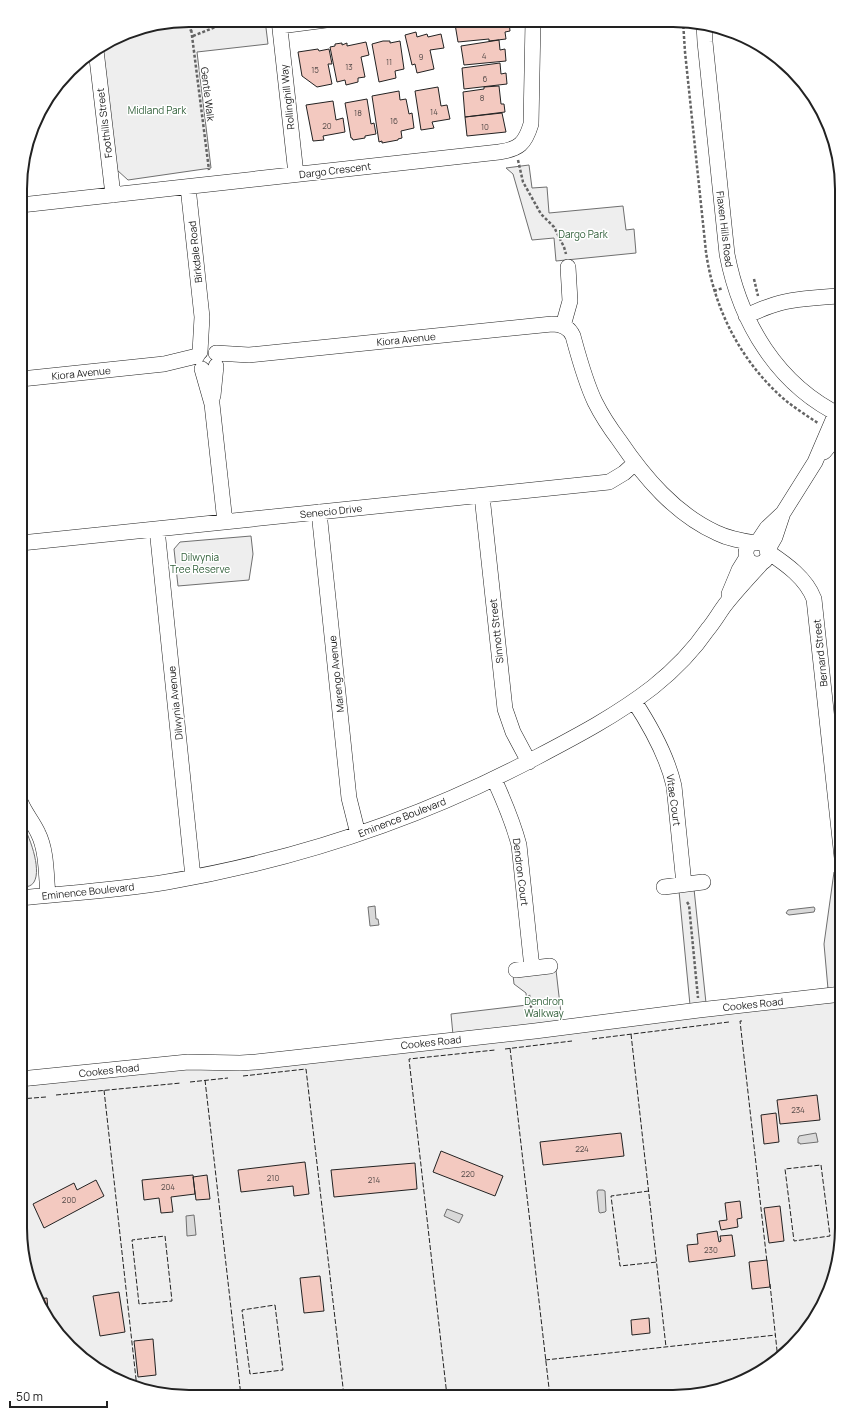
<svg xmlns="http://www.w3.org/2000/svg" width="862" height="1417" font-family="Manrope,sans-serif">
	<rect width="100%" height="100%" fill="#fff"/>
	<path fill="#eee" stroke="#6f6f6f" d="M189,20h76l3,24 -71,8 14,116 -83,12 -11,-10 -15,-123 22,-14z
		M529,165l3,23 15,-1 2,26 74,-7 3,24 8,-1 2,24 -80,8 -2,-23 -22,2 -19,-66 -7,-6z
		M251,536l2,18 -4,26 -71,6 -4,-37 6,-7z
		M21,822c8,12 21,47 13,60 -3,5 -9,5 -14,6z
		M834,872h3l4,5 1,110 -14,2 -4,-45z
		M694,889l12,114 -16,2 -11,-114z
		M556,970l6,52 -109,13 -2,-21 76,-9 -1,-12 -12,-9 -1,-9z
		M842,1001v239l-13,53 -22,38 -31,31 -38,22 -64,13 -507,-1 -43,-12 -38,-22 -31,-31 -22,-38 -13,-65v-142z"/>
	<path fill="#d9d9d9" stroke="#6f6f6f" d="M375,906l1,13h2l1,6 -9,1 -2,-19z
		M814,907l1,2 -1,3 -25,3 -3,-2 2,-3z
		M816,1133l2,9 -18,2v-1h-2v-5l1,-1v-1z
		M598,1190h5l2,1 1,20 -1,1 -5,1 -1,-1 -2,-20z
		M447,1209l16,6 -4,8 -15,-7z
		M194,1215l2,20 -9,1 -1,-20z"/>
	<path fill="#f3c9c0" stroke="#222" d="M485,21h24l1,10 -5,1 1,7 -17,2v-2l-31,3 -3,-18z
		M416,32l1,5 10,-3 1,3 13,-3 3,14 -14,2 4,19 -17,4 -2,-9 -3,1 -7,-30z
		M499,40l1,10 5,-1 1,12 -42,4 -3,-19z
		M383,41h7v2l10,-2 4,28 -9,2 1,7 -17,4 -7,-38z
		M366,42l3,13 -8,2 4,20 -7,1v4l-12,3 -1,-5 -8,2 -7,-35 5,-1v-2l7,-1v2l5,-2v3z
		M318,49l1,2 10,-2 3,15h-4l4,20 -15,3 -15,-11 -4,-24z
		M500,63l1,11 5,-1 1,11 -43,5 -2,-21z
		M499,86l2,18h3l1,8 -40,5 -2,-25 21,-3v-2z
		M438,87l3,19 6,-1 3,14 -18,3 2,6 -13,2 -6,-39z
		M399,91l1,9 6,-1 3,15 3,-1 2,15 -13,3 1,7 -4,1v1l-16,3v-2l-3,1 -7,-46z
		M367,99l4,25 3,-1 2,11 -11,2v2l-12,2 -1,-2h-1l-6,-35z
		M333,101l3,19 7,-2 2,14 -22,4 1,4 -11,1 -7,-36z
		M502,113l4,19 -39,4 -2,-19z
		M817,1095l3,25 -40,4 -3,-24z
		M776,1113l3,29 -15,2 -3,-29z
		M621,1133l3,23 -81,9 -3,-23z
		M441,1151l62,25 -8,20 -62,-24z
		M305,1162l4,32 -15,2 -1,-10 -52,6 -3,-22z
		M415,1163l2,26 -83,8 -3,-27z
		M193,1175l2,19 -24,3 2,15 -12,1 -2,-15 -15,2 -2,-20z
		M207,1175l3,24 -14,1 -3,-23z
		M96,1180l8,16 -60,32 -11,-24 41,-21 3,7z
		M740,1201l2,17 -5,1 1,8 -17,3 -2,-9 8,-1 -2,-17z
		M780,1206l4,35 -15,2 -5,-35z
		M717,1231l2,11 2,-1 -1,-5 12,-1 3,21 -46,6 -2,-17 11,-1 -1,-10z
		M767,1260l3,27 -18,2 -3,-27z
		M320,1276l4,35 -20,2 -4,-35z
		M119,1292l6,40 -25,4 -7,-40z
		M47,1298l2,23 -13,-22z
		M649,1318l1,15 -18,2 -1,-15z
		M153,1339l3,36 -18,2 -4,-36z
		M664,1390v7h-14v-6z"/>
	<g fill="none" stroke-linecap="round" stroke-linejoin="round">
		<defs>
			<path id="minor" d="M279,20l17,154
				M704,24l1,18 22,212c13,68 50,131 115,162
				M280,26l46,-6
				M96,50l17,145
				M188,187l14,130 -2,35
				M21,205l478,-53c20,-3 26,-8 32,-28l2,-103
				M746,316c11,-5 22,-10 34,-13 20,-5 42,-6 62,-7
				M563,326l7,-25 -2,-34
				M216,353l33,2 303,-31c9,0 17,3 21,12 6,22 12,45 22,66 7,14 15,26 24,38 25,37 56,74 98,93 12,6 25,8 38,10
				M202,369l10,35 13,118
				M21,379l143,-15 33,-8
				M213,396l3,-30
				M824,452l14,-17 4,-8
				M482,496l23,213 8,23 16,30
				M319,512l30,286 9,36
				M157,529l36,348
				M746 553a11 11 0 1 1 22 0a11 11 0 1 1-22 0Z
				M21,543l588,-61 15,-9 11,-10
				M757,543l10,-15 16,-15 32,-51 21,-49
				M767,551l8,-14 7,-21
				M768,552c18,12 38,26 46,47l28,259
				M729,594l10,-24 8,-13
				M634,701c17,26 33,54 40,85l10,98
				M494,779c10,22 19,43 25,66l13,123
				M21,803c4,10 12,19 17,30 9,18 8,42 10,62
				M664,887l39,-5
				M20,898c49,-5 99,-8 147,-16 129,-22 255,-64 370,-125 40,-21 80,-42 116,-70 20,-16 40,-36 55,-58 6,-7 11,-16 17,-24 11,-14 24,-28 36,-41
				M516,970l34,-4
				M20,1079l168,-17 52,1 16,-1 279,-31 164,-21 143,-16"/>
		</defs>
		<use href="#minor" stroke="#222" stroke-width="16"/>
		<path stroke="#646464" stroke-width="2.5" stroke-dasharray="3 2" stroke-linecap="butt" d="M187,20l4,11
			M190,20l19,150
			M683,21l2,31 21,200c8,57 35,110 79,148 10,8 22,16 33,23
			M193,36l40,-16
			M518,160l5,22 18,32 13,13 10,20 2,7
			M754,279l4,17
			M714,291l9,-3
			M835,881c2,6 6,12 5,19 -1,17 -8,14 2,34
			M687,902l2,3 9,93
			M839,981l-1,-20 4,-8
			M529,995l4,23"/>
		<use href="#minor" stroke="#fff" stroke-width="15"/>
		<path stroke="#222" stroke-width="1" stroke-dasharray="5 2" stroke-linecap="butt" d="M842,1019l-1,-9 1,-1
			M742,1021h-2l27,241
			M631,1034l35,313
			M592,1039l137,-17
			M510,1048l40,349
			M505,1049l67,-8
			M243,1076l63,-7 38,327
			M205,1080l36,316
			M190,1082l38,-4
			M104,1090l33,298
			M56,1095l125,-12
			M20,1099l26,-2
			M821,1165l9,71 -36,5 -9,-72z
			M649,1191l-38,5 9,70 37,-4
			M165,1236l7,65 -33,3 -7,-64z
			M770,1284l8,76
			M275,1305l8,65 -33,4 -8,-64z
			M545,1360l231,-25
			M447,1396l-38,-337 86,-9"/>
	</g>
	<g text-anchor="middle" stroke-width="3" stroke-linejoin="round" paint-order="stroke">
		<g font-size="8" fill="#564c4a">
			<text x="484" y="59">4</text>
			<text x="421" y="60">9</text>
			<text x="389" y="65">11</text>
			<text x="349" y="70">13</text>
			<text x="315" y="73">15</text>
			<text x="485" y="82">6</text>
			<text x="482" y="101">8</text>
			<text x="434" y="115">14</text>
			<text x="358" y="116">18</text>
			<text x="394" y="124">16</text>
			<text x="327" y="129">20</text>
			<text x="485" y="130">10</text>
			<text x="798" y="1113">234</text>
			<text x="582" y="1152">224</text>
			<text x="468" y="1177">220</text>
			<text x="273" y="1181">210</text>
			<text x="374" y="1183">214</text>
			<text x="168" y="1190">204</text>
			<text x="69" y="1203">200</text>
			<text x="711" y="1253">230</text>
		</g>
		<g font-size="10" fill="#222" stroke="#fff">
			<text transform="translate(208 94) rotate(83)" y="4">Gentle Walk</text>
			<text transform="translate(287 97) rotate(-96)" y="4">Rollinghill Way</text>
			<text transform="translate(104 123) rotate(-97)" y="4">Foothills Street</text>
			<text transform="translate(335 170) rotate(-7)" y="4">Dargo Crescent</text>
			<text transform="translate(725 229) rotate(83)" y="4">Flaxen Hills Road</text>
			<text transform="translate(195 252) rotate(-96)" y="4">Birkdale Road</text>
			<text transform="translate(406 339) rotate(-6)" y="4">Kiora Avenue</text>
			<text transform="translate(81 373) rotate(-6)" y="4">Kiora Avenue</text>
			<text transform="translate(331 511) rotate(-6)" y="4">Senecio Drive</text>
			<text transform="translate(496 631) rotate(-96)" y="4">Sinnott Street</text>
			<text transform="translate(820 653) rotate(-96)" y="4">Bernard Street</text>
			<text transform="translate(336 674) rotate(-96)" y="4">Marengo Avenue</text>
			<text transform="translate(175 703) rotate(-96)" y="4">Dilwynia Avenue</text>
			<text transform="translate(674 800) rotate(82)" y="4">Vitae Court</text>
			<text transform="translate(402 817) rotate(-21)" y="4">Eminence Boulevard</text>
			<text transform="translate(521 872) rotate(83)" y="4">Dendron Court</text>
			<text transform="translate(88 891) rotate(-6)" y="4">Eminence Boulevard</text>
			<text transform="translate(753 1004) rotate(-6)" y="4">Cookes Road</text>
			<text transform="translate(431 1042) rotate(-6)" y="4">Cookes Road</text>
			<text transform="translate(109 1070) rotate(-6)" y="4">Cookes Road</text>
		</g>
		<g font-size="10" fill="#2f5e38" stroke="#fff">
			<text x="157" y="114">Midland Park</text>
			<text x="583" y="238">Dargo Park</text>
			<text x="200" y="561">Dilwynia<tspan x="200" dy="12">Tree Reserve</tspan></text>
			<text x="544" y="1005">Dendron<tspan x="544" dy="12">Walkway</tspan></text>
		</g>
	</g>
	<path d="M0 0H862V1417H0ZM189 27H673A162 162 0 0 1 835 189V1228A162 162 0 0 1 673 1390H189A162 162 0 0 1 27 1228V189A162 162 0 0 1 189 27Z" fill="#fff" fill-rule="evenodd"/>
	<path fill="none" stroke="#222" stroke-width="2" d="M189 27H673A162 162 0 0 1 835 189V1228A162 162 0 0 1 673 1390H189A162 162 0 0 1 27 1228V189A162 162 0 0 1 189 27Z"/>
	<path d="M10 1401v6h97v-6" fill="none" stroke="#222222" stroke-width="2"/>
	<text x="16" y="1401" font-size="12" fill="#222222" stroke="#ffffff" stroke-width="3" paint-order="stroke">50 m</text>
</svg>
